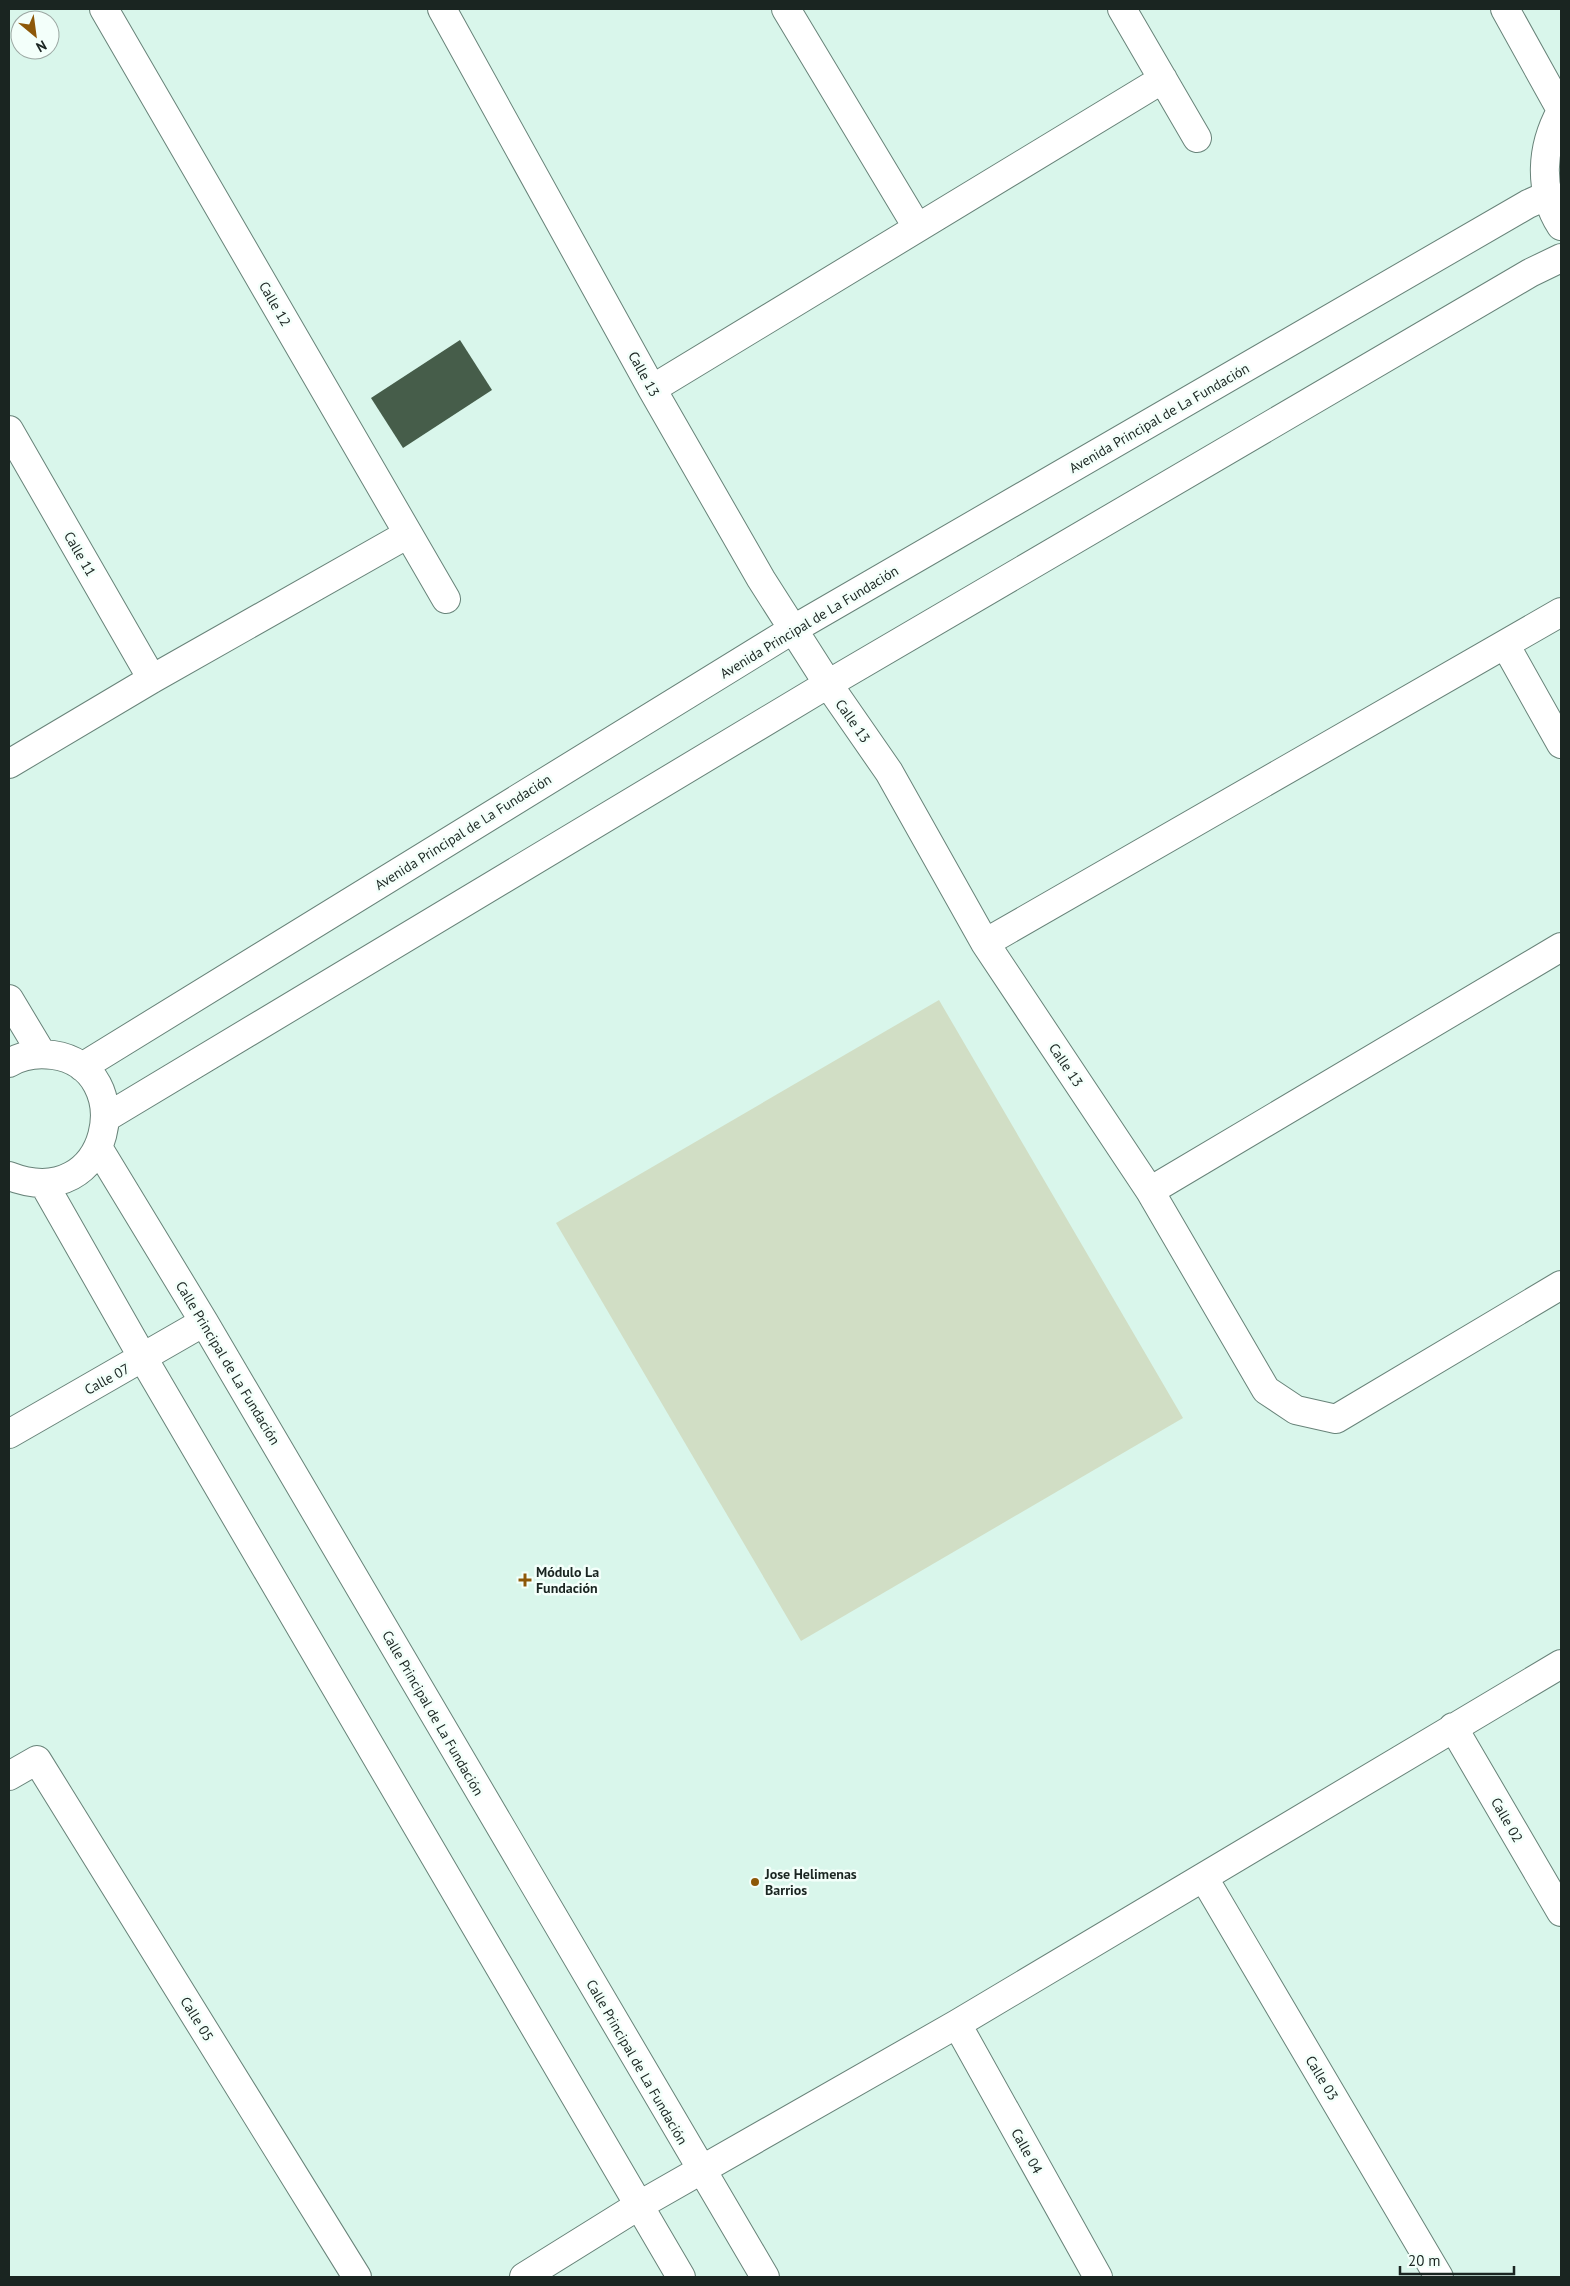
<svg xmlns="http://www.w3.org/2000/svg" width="1570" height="2286" font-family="'PT Sans',sans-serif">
	<rect width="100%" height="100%" fill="#d9f6eb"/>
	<path fill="#d1dec5" d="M939,1000l244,418 -382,223 -245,-418z"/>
	<path fill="#465d4a" d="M460,340l32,50 -89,58 -32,-50z"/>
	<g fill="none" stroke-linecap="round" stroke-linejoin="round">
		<defs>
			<path id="street" d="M104,9l342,590
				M442,9l210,380 109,190 67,105 61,88 96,171 165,248 116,199 30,20 40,9 225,-134
				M786,9l131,218
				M1122,9l75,129
				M1505,9l56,101
				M1561,111c-20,36 -23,79 0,115
				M652,389l511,-310
				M9,430l143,249
				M1506,646l55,98
				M9,764l143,-85 256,-145
				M985,943l576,-331
				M9,999l33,55
				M9,1063c13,-8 29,-10 44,-8 87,12 59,161 -44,121
				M82,1067l710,-437 736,-426 20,-9
				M107,1117l721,-433 702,-411 31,-15
				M99,1149l105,173 561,955
				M44,1184l99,174 538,919
				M1150,1191l411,-244
				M9,1434l195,-112
				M1453,1727l108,185
				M9,1776l28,-16 320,517
				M1204,1878l235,399
				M957,2024l141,253
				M524,2277l114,-71 319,-182 604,-360"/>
		</defs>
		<use href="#street" stroke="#688379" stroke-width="30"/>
		<use href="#street" stroke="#fff" stroke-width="28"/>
	</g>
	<g fill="#8d5808" stroke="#f3fffa" stroke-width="2">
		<path d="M522.5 1572.5h5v5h5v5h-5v5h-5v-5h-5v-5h5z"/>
		<circle cx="755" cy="1882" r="5"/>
	</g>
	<g text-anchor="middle" stroke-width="5" stroke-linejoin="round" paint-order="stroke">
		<g font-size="14" fill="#1a2521" stroke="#f3fffa">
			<text transform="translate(275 304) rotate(60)" y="5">Calle 12</text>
			<text transform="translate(644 374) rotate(61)" y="5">Calle 13</text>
			<text transform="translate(1159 418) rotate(-30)" y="5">Avenida Principal de La Fundación</text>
			<text transform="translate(80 554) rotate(60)" y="5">Calle 11</text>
			<text transform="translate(809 622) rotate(-31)" y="5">Avenida Principal de La Fundación</text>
			<text transform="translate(853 721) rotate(55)" y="5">Calle 13</text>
			<text transform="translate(463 832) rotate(-32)" y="5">Avenida Principal de La Fundación</text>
			<text transform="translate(1066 1065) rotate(56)" y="5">Calle 13</text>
			<text transform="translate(228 1363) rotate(59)" y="5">Calle Principal de La Fundación</text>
			<text transform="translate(107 1379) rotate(-29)" y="5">Calle 07</text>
			<text transform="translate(433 1713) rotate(60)" y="5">Calle Principal de La Fundación</text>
			<text transform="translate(1507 1820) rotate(60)" y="5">Calle 02</text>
			<text transform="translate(197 2019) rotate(58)" y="5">Calle 05</text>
			<text transform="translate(637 2062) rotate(60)" y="5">Calle Principal de La Fundación</text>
			<text transform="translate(1322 2078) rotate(59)" y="5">Calle 03</text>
			<text transform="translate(1027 2151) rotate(61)" y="5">Calle 04</text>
		</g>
		<g font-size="14" font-weight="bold" fill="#1a2521" stroke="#f3fffa" text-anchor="start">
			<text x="536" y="1577">Módulo La<tspan x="536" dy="16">Fundación</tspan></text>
			<text x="765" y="1879">Jose Helimenas<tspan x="765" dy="16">Barrios</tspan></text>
		</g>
	</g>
	<rect width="1570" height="2286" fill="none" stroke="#1a2521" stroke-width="20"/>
	<g transform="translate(35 35) rotate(151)"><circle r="24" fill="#f3fffa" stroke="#9ca8a3"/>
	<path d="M0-4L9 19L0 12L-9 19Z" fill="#8d5808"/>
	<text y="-8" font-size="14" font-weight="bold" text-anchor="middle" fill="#1a2521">N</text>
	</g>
	<path d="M1400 2266v8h114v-8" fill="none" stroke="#1a2521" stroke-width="2.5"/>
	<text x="1408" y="2266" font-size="15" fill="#1a2521" stroke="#f3fffa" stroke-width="4" paint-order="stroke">20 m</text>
</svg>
